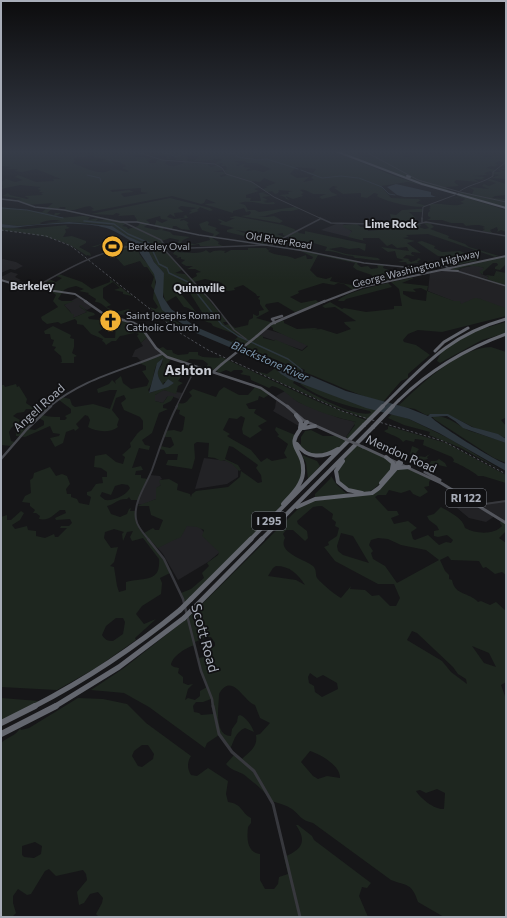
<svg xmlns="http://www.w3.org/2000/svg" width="507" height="918" font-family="Commissioner,sans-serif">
	<rect width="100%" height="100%" fill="#161618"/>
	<path fill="#222225" d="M336,224h7l10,9 -4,4 -28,-7z
		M3,259l13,3 7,4 -8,4 -5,-1 -9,4v-13z
		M476,265l8,3 -3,6 8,3 -2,2 -19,-5 38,13v22l-45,-2 -8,-6 -25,-10 2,-18 11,-3 16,1 5,-3z
		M11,272l7,2 -3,3 6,3 -3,1 20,4 -4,3h-5l-4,4 -9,-1 -2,-2 5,-3 -18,-6v-3z
		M78,297l15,10 -6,3 -8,-4 8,6 -14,6 -3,-7 -6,-6z
		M266,329l20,6 22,10 -6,5 -44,-15z
		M147,337l16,17 -21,8 -5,-5h-5l3,-7 8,-4 -2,-3z
		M163,390l13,2 7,1 -4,6 -8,-3 -4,1 -4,6 -8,-2v-6z
		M285,391l13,11 41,16 17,4 -10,15 4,2 -2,1 -49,-23 3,8h-5l-24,-14 2,-3 1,-7 3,-2 -3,-3z
		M204,458l24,3 10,6v10l-11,7 -32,5z
		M150,475l10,1 2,3 -2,1 1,5 -4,3 -1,11 -14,6 -5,-1z
		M468,498l11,6 27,-4v22l-11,-6 -9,6 -17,-4 -12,-10z
		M198,525l22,27 -12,10 -30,18 -15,-26 -14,-16 25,-6 3,-3 8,-3z"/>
	<path fill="#1e261f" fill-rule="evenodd" d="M1,152h69c4,3 17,4 22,4l-19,2 2,2 -2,3c7,3 24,11 32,9 8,-3 12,-3 22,0l2,-1 -7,-3 4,-2c-5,-3 -11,-7 -16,-6l5,4h4c-6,1 -10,-3 -16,-2l3,-3 -12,-2 1,-5c8,0 16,2 23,2l-4,-2h23l2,2 -8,2 26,3 -7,1 -1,3h7l1,-3h11l-3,3c7,6 14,2 19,0l-2,-1 1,-2h-9l3,-2 -4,-2 -5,1 2,2h-2l-2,-1 2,-3 -12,-3h180l58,24 31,10 -17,-4 -27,4 10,12 27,1 3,1 -5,3 11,3c-10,3 -41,-4 -50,-10l1,-2 -4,-1 -7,5 -6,-1v-4l-18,1 -9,-6 4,-1 -5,-1 -4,3 2,3 7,3 -16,4 -3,-2 7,-3c-4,0 -12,0 -13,0 -5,-2 -7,-5 -13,-4l4,3 -3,1 2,2 -10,3 -7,-3 1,2 3,2 -4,-1 -1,-2 -6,-2 10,-1 -1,-2 5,-1 -15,-1 1,1 -1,2 -3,1 -3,-3 -9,2 8,3 -9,1 6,3 -5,1 4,1 -3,1 10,-1 1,2c-12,2 -22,-5 -36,-1l6,2 3,5h7l4,2 36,-5 4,2 -7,2h-10l-17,5h-7l9,1 7,-1 9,5 -3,2 -39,-7 8,-1 2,-2 -1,-2 -4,1 -2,-4 -11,3v2l-29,-9 12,-1 -10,-4 -2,4 -3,1 -29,-8 -78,15 -3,-1 3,-1 -4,-3c-9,1 -16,6 -26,4l2,-2 -1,-1h-5l-2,2 -5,-1 -6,5 7,2 1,-2h6l-5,3c11,4 23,-2 34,1l-2,3 11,-2 -3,3c9,-1 23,-4 30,3l-4,2 5,1 1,2 10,-3 2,-3 -4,-1 1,-2 -3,-5 -16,1 2,-2 -4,-1 -3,2 -22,-1 79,-16 40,10 3,2 -3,1 -10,-4 -3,3 2,1 -13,4 2,3 -7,1 -1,2 4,-1 5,3 -2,1 3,6 -9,-1 -5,-3h-3l-1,3 -8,-1 -2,2 8,2 3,3 17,2 -7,3 -2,3h-3l1,-3 -9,-2 -8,3 5,12 15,17 -7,3 10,1 6,5 6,-3 -1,-3 5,-1 -6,-3h-8l6,-3h-7l-5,-3 4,-3 -4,-1v-2l-5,1 2,-2 -5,-2 3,-5 1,3c8,0 23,3 29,-2l4,3c2,-3 12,-3 16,-2l-2,1 1,1 6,-3h17v-2h18l2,2 3,-1 -3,2c8,6 19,3 27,8l11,-4 1,4h5l1,-2 -16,-8 1,-4 5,1 3,-2 -4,6 56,12 -1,2 4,3 7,-1 3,3 7,-1 -1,-4 7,1 -1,3c7,3 16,5 24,3l-1,-4 25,2 -53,13 -7,-3 1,-4 -15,-5 -4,-3 2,-4 -37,-8 -8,15 7,7 9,2 6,-2 -2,4 32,6 -9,3 -9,-6 -6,-1 -4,2 -11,-2 -25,8 1,2 -9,4 11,6 15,-3 3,3 -24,9 -17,-10 -12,2 -1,2 4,5 -13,7 18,5 -15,12 4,1v2l12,3 -1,-2 28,12 6,-5 -35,-16v-2l-3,-2 10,-6 4,1v2l13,6 18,-1 3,1 -6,1 9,-1 16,5 14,-5 -6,-5 -1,-2 12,-1 -21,-14 -10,1 -3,-2 8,-4 12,7 2,-1 22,4 28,-3v-3h8l-3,-17 -8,-7 20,-4h3l-12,5 26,3 -1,5 -6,-3 -8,1 3,3 -13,-1v3l9,5 14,2 1,-10 27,10h6l1,3c5,-2 11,-5 14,-6 4,-1 26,9 31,10v8l-64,16 -24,-2 -10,4 -5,6 1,2 12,3 14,10 -22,19v4l-7,3 -18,21c-28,-7 -52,-20 -79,-30l1,-2 -4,-2 -1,3 -21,-10 -52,-21 6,1 5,-4 -3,-3 -22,-8 -2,-3c-13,-2 -16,-15 -27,-16l-8,-11 -10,6c-4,-8 -5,-20 -2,-29 -10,-8 -13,-17 -18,-28l-19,-9 -17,-11 -39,-3 -27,1 17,-2c-6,-2 -14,-1 -21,2l1,1 -23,2 -17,-2v-17l41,5 11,-9 -25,2 -13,-5 7,-1 -20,-3 6,-3 2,2 17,4 2,-1 -5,-2 19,-1 -2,-2 3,-1h-5l2,-2 -4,-1 4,-2 -21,-2 -19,4 2,-2 -2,-5 5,-3 9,3 8,-2 -8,-3 3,-2 18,7 18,-1 -1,-2h8l-25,-10 -14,3 -8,-1 4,-1 -1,-1h-11l6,-2 -11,-1zM191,155l7,2 -4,4c9,0 18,-1 26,-2l2,1 -7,3 2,1 5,-1 1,1 -3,2h6l1,2h-4l5,1 -4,1 4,5 -7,2 -1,-2 6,-1 -3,-2h-10l10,-2 -5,-5 -7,2 -4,-3 -20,-1 -1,-2 3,-2 -3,-3zM233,161h12l2,2h10l14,6 -8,3 -8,-2 -8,1 -1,-1 5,-2 -8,-1 2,-3h-2l-5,2 -2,-1 4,-2zM296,167l20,2 -3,4 -4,-1 -3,2 8,1 -3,3 3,2 -11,2 6,-5 -12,1 -7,-4zM264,178l12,5 -11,4h3l-5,2 3,3 -7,1 2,8h-11l1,-3h-5v-3l13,-4 -5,-2 7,-2 -10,-6 9,1zM141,188v4l7,1 -24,4 -3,-3 2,-1 11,-1 -5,-2 -17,2 -2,-2zM181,206l16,2 -8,2 3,1 -3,2 1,1 -7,2 2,1 -2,1 -9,1 -7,-2 3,-3 5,3 -1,-4 10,-1 -6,-4zM160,216l1,3 7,1 -6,3 -6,-3v2l-2,4 8,3 -6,1 -12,-3 6,-4 -4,-3zM205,279l17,4 1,2 -1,1 5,1 -3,3 5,1 6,-1 -1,-2 9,-3 13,9 1,2h3l-2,3 2,1v4l4,6 -5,1v4l-2,1 -4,-2v4l-4,2 -1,5 -13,3 -5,-4 -5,1 -2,-3h4l-33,-40zM188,290l17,27 -8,-4 -15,-18 1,-4z
		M340,152h18l-2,1 5,2 -1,1 8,1 4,-2 -6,-3h38l-3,2 4,3h6l-4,-2 9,1 -2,-4 27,4 2,-1 -3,-1 2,-2h27l16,5 19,-2 -6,-2 7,-1 1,5h-2l2,2v7l-2,-1 1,-2 -6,-2 -4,2 3,2 -3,1 2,1 -6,-1 -5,2 10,2 -2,2h7l-3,-3 6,2 1,-2 -6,-1h7v11l-15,-1 9,-3 -7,-1 -2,-3 -7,2 3,2h-1l-13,1 12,1 -3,2 5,1 -13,-1 5,3 -23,-2 -2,2 5,4 -13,1 2,3 -3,1 -19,-6z
		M490,179l16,5v11l-11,1 -3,2 14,1v9l-49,-14 5,-2 10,2 2,-4 -5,-3 20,2 -7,-3 2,-2 5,2 7,-3 -9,-3z
		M461,196l45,14v22l-5,-2 -4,2 1,-2 -1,-3 -7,3 2,3 -10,-2 3,-2 -3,-1 3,-1c-5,-3 -12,-2 -19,-1l-3,-3h-12l-9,-3h-15l4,-2 -3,-2v-3l2,-2 -1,-2h2l-2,-1 2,-1 -2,-2c11,-4 26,4 35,-2l-14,-4 10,3 4,-2 1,-1 -5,-2 -8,1z
		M416,209h6v3h-13l7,6c-6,5 -13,2 -20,4l3,3 21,-1 1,2 -3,1 7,2 4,-1 -6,-6 7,1 4,4 -4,2 19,7 -1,2 17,6 4,3 30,9 -4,1 -67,-23 -22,1 3,2 -6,1 12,3 -8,2 14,10 -9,-1 -1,2 4,2 -9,-1 -3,3 7,1 -2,1 3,2 6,-2 1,-2 3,1 -4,3 2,1 -12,1 -1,-2h-8l6,-2 -7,-2 -2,-7 -7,1 -7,-5 28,4 -2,-4 -10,1 -5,-4 -5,2 -8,-8h-16v2l2,1 -17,-4 4,-6 -9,-4v-2l14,-1 4,3h6l1,4 20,-2 2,-1 5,-1 -6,-2 3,-2 -2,-9 6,1 6,-5z
		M235,216l48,9 11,4 5,4 6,1v-3l61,13 -1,7 -6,-3 -10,1 -8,-2 -12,2 17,5 32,4 2,2c-8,1 -17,-2 -25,-2l-2,-2c-10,0 -18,-6 -28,-5l2,-4 -17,-5 -16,-1 1,-1 -12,-5v-2l-6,1 7,3 -4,3h-9l4,2 -7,-2 -2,4 -7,-1 1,-2 -6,-2v-1l10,-6 -15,1v-1l-13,-2 11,4 -3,2 -17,-4v-2l7,-2 -15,-4 3,-2 -4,-2 1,-1 7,3 9,-4h-6z
		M207,221l2,1 -1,3 9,3 -2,2 5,3 -8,5 7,4 -1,2 5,2h-23l-1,-2 -20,3 5,-2 -1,-2 12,1 15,-4 -1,-3h3l2,-3 -12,-4 -3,-6z
		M67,225l-1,1 4,2 -5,1 1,3 -3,5 9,-1 14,5v2l-7,4 11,6 1,3 -4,-1v1c-26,-20 -54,-22 -86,-26v-3l24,2z
		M114,240l8,6 4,-1 3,3 3,-2 -7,-2 1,-2 8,1 5,3 -1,4c3,10 12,14 17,22 2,4 0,9 0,13 1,20 10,30 27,40l-8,1 5,5 -30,-24 7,2 2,-2 -5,-8 1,-9 -3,-4 3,-9 -7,-10h-3l-4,-6 -16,5 -14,-15 -7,-3 -1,-4 -7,3h-4z
		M422,241l13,5 -1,2 8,4 18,-1 7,3h6v3l7,3 -29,6 -7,-6 4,-4h-10l-21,-14z
		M506,256v8l-6,6 -5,-1v-2l3,-2 -1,-2h-4l-10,9v3l-4,-3 5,-4c-8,-3 -21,-3 -27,3l-8,-3z
		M496,271l10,2v18l-2,-1 1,-4 -18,-7 2,-2 -4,-2 9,1z
		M59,274l23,8 10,7 18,-7v-3l34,26 -12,-9 -9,-2v-2l-9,-2 6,-2 -7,-6 -10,6v10l8,7 -5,2 11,5 11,-3 2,1 -7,3 5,2 -16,-1 2,-1c-7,-3 -11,-11 -19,-11l1,-3 -8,-5 1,-1 -10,-2 5,-2 -8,-3 -8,2 -4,2 -6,9 4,2h12l-10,4 8,9h2l-1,4 14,-6 -8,-6 2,-1 6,6 7,2 1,2 -7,2 1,2 11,1 11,5 1,6 -6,-4 -8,5 7,6h10l1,-13 6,-6 10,3 -3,2 2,6 9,-2 7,9 -6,6 -4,-7 2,-2c-6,-3 -13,2 -19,2l-4,5h-4l-6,4 -2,-3 -2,-1 1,-2 -12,-5 -8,-9 -6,-1v-3l-2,-2 -14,5 -3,-2 -11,2 -5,-4 -1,-3 17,-10 -5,-6 3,-6 -5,-4 3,-3 -1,-3 -9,1 -3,-2 8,-5 7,3 6,-4 -6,-2z
		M388,283l4,4 -46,12 -2,2h-6c7,-9 38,-15 50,-18z
		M506,322v11l-24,7 -42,23 -3,-2c10,-26 46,-32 69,-39z
		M53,326l18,9 -1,3 4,1v8l-2,6 5,3 -3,1v6h-14l2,-1 -1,-6 -7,-6 2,-3 -4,-1 2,-6 -3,-1 -1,-5h-5l-1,-3z
		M163,347l4,3h5l1,3 5,2 10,-1 1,-2h9v3l5,2 17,1 -1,-2 102,47 47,18 -18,18 -4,-2 9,-12 -2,-2 3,-1c-19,-4 -41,-11 -58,-20 -10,-6 -13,-13 -26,-16l-3,2 -18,-8 -1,-4 -10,-2 3,-2 -1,-2h-8l-3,2 -5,-2 -7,3 -3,-3 1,-3 -6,4 -6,-2 3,-5 -5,-4 -13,-1 -5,4 -14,-4 -6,9 9,3 8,-7 12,4 -4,9 -8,-1 -4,5 5,2 -5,3 -2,8 -12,-4 -9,5v6l8,2 5,-7h6l-3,5 -8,4v3l5,1 -9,4 -7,20 -10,7 3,5 5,1 -1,4 -10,-2 -7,20 9,-2 2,4 -7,1 -1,4h6v3l7,1 -9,21h-8l-2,-3 -2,2c-8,-1 -12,5 -20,7l4,8 9,3 7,-3 2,-5 2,-1 -1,3h6l1,11 7,11 9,-5 2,2h4l4,-10 -12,-5 -2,-9h-12l19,-7v-11l5,-3 -2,-3 1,-2 9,-1 9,5 -1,6 13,4 1,3 1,-3 4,-3 32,-4 12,-10 1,-6 17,12 4,-1 -1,-7 -5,-7 2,-3 -25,-18 -4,-1 -4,13 13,6 3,5 -2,1 -7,-7 -8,-4 -3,1 -6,-3 -7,-1 1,-14 -12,-1 -3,2 1,14 -3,11 -26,-4 2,-5h9l1,-6h-12l-2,-4 -5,-1 1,-3 10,2 4,-3 -3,-8h-8l2,-6 9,-1 7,2 2,-2 2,-13 -6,-3 1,-4 -5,-1 3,-6c9,2 9,-3 14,-7l-3,-4 4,-3 23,8 3,-6 5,-4 15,8h9l8,-9 15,7 -7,5 -5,-2 -1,4 -12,4 3,5h7l-2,4 13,8 -9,5 4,4 -12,8 -7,-4 -1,-5 3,-11 -4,-2 -4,3 -8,-1 -6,12 7,4 -3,2 3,2 21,12 10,12 6,-4 5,3 15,-3 -3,-5 4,-9 -11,-8 2,-1 -4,-5 1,-3 19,8 9,41 -22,29 -97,99 -4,-11 10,-4 13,-11 -2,-5 7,-7 -2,-3 11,-8 1,-3 -17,-16 2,-6 -7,-3 -10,-1 -6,11 -9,4 -5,-6 5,6 -14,7 -8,-8 22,32 -12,6 2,5 -1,11 -19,12 -6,8 8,10 12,-5 -21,19 1,2 -40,28 -39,22 -56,-3v-170l6,-2v5h4l10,-9 3,2 -4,7 -8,5 3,4 12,-3 1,4 8,1v5l9,2 9,-4 1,3h3l9,-9h-7l1,-2h8l3,-3 -2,-4 -14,1 -1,-2 11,-5 -1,-3h-5c-7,5 -10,11 -21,9l1,-3 -4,-3h-3l2,-3 -5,-4v-3l-8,-1 3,-6 6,-3 -1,-13 3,-2 1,-5 16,-6 6,9 6,-2 5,2 3,8 -4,5 1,5h4v3l6,2 2,4 10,2 2,-8 -4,-2v-3l4,-1 5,-7 7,-1 -1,-6h5v-5l-6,-4 -7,-1 1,-11 11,-2 10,8 7,2 2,-7 -3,-2 9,-8 -1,-4c5,-5 6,-10 13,-14v-8l-3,-4 -16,-7 -3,-7 5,-4 -2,-4 -8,3 -4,12 7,9 -2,6 1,2c-7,6 -22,5 -30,0l2,-7 -2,-4 -3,-1 -9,9 3,4 -4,3 -1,-2 -8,3 -3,11 -8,4 -5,-9 9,-2 1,-2 -7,-1 -3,-7 -25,11 -9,-1v-4l6,-4 4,-4 -1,-4 -13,7 -3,5 2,9 4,1 -4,4 -10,-1v-60h3l1,2 11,-3 1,3 2,-1 8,13 -1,4 9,6 9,-1 5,-4 3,1 -9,10c6,2 12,2 17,2v3h5l2,-2 -2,-2 6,-3v-4l-12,-9 3,-3 8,2 2,6 3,2 18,-3 17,5 7,-19h-7l-12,3 -1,-4 12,-5 3,-4 4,4 -1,-3 6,-5 2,7 8,6 16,-3 2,-5 -7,-10 4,-1v-4l-7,-3 24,-9 -5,-5zM162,359c3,12 -12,7 1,26l1,-3 10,1 -24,10 -2,-3c8,-9 3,-24 14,-31zM26,409h6l3,5 5,2 -1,2 5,3v4l-9,5 -7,-1 7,-7 -9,-5 -6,3 -7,-4 4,-3 7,-1zM122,484l6,1 2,3c-4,8 -17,13 -25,12l-5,-4 2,-4 9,3 4,-9zM114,529l10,3 -2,2 1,7 4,-9 6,-1 -3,6 2,4 11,-3 16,21c2,25 -17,18 -33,23v8l-7,2 -2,-6 -3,-19 -4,-1 4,-4 4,-15 -7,1 -7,-10 1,-6zM116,618h7l2,4 -2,12 -10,7c-5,0 -8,-1 -11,-6l4,-9z
		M491,347l15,5v61l-1,5 -4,2 5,6v12l-31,-10 -28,-14 -21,1 -11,-6 -17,-3c22,-21 62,-59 93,-59z
		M241,352l21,8 16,10 6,6 11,4 -2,3c16,9 60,35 78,30l-1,-2c-24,-5 -51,-13 -70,-27l4,-1 75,27 -10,10 -41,-16 -73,-33 12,3 7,-5 -16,-9 -17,-6z
		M392,414l17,5 43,21 54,33 -45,-25 -32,-13 1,-3 -26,-7 -16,-7z
		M432,416c18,0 23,8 38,15 12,4 24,7 36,12v20l-12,-5 -60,-39z
		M388,426l58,17 60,32v8l-23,-7h-5c-4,-4 -20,-13 -25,-14l1,-2 -2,-3 -29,-12 1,-5 -9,-1 -1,3 -8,-2 -3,2c-4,-6 -13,-7 -19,-11l4,-2z
		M311,430l12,6h15l10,4 -14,11 -20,4 -16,-10 3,-1v-7l4,-6z
		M357,444l34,16v10c-19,23 -21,28 -50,15l-5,-15z
		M412,446l7,3 -3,4 2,3 7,1 5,-3 -3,3 1,2 -5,1 2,3h5l1,-2h5l3,-2 6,4 2,4 -13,-3 -2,2 3,4 -5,4 -4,-2 3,-5 -19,-13z
		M302,455l15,6 3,5 -12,13 -2,-16z
		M400,466l32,12 -3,4v4l-5,1 4,5 -8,5 -7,-3 -3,-4 -9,3 -12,-3 -3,5h-8l-3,2 13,14h9l2,4 -8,3 3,6 14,-3 9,7 -6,4 2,7 2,1 13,-5 11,10 7,-3 5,1 2,-3 -6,-5 -9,2 -4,-1v-5l5,-1 -2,-4 -8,-6 -2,-4 7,-2 7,-7c8,5 22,11 24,21 11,6 29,7 37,-2l-2,-3 2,-3 4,2v9l-7,7 7,5v32l-4,-3 -7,2 -9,-7 -3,1 -4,-7 -28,-1 -3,-4 -8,4 5,11 4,4v4l3,1c3,16 17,12 26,22l3,-1 9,4 6,-3 10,9v71l-5,3 5,14v218h-62l-26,-15c-6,-19 -11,-16 -27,-22l-78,-57c-13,-3 -13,-8 -21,-14 -6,-4 -14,-6 -21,-8 -6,-10 -19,-20 -28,-27 -6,-3 -12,-4 -17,-10l8,-9 8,4c8,-8 16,-12 14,-24l4,-1 10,-11 -10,-5 -5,-13c-11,-3 -23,-34 -36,-11 0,12 -6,41 12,42l1,-7 5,-7 1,-6 2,-1c6,2 12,11 14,17l-9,-4c-9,4 -10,10 -14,19l-3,1 -9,-13 -12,8 -2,5 -56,-41 -25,-14 -33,-3 33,-22 65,-51 110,-109 3,-5 72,-11zM319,506h3l11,8 -1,5 4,3 -1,4 4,2 -2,8 -9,6 1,3 -5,2 11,14 43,23h16l6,14 -4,8h-6l-11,-11 -7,1 -7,-6 -15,-1 1,-3 -10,12c-6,-3 -20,-15 -24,-20 -2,-4 0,-8 -4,-12 -8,-7 -36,-13 -28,-28l-2,-4 3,-4h7l12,11 3,-3 -1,-7 -9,-7 -1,-3 16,-14zM341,533l12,3 16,27 -26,-8 -5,-4 -1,-5zM378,538l10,1 13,6 25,5 13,10 -42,23 -12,-17 -12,-7 -2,-6 2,-2 -4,-6 2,-5zM276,566c14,0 22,8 29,19l-9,-5 -28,-4 5,-8zM412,631l5,2 36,34 5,7 8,5 1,5 -16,-12 -9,-11 -35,-21zM207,637h4l4,6v3l-4,2v4l-7,5 -6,1 9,29 -7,4v5l-5,4 -7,-2 -3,2 3,-11 5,-5 -5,1 -5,-2v-6l-5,-4 1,-5 -5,-1 -3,-2c1,-9 16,-18 24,-20v-3zM472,646l17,7 7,14 -12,-4zM310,673l7,5 6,-3 14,8 1,6 -16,8 -7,-5 -1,-6 -5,-3 -1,-6zM211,699l2,15 -12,1 -2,-2 -5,-1 -1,-6 3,-4h7zM310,751c10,3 31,15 30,27l-13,-2 -9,3 -5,-3 -12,-14zM437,789l8,4 -1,16c-9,1 -23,-10 -28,-18l4,-1 6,3z
		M331,476l6,9 10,9 -32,3v-3l15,-15z
		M1,698l38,3v2l-38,19z
		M78,698l25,1 24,5 19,19 45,33c-4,6 -4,13 0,19l6,1 11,-8 20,13 -2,13 2,8c15,2 13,11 23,16v5l-3,4c-1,10 -2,25 12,27v26l5,9h9l4,-5 1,-7 9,-3 -4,-17c17,-7 24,-15 12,-32h2l14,11 2,4 57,43 -4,5 -5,-1 -3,9 9,21 -270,-1 -2,-2 6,-11 1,-5 -5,-6 -8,2 -6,9 -5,2 -2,-13 10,-12 -1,-6 -3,-4 -27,6 -7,-7 -4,2 -14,23 -4,1 -9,-6 -5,7v7l3,10 -4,4h-11v-174c6,-6 15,-7 19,-15l1,2 8,-2zM142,745h6l6,9 -1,5 -11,8 -4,-1 -6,-10 2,-5zM35,842l7,4 -1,8 -7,4 -10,-1 -2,-2v-9z"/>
	<path fill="#2c353c" d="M396,184l35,8v3l5,2h-32l-7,-2 -10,-8z
		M69,222l43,4 15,10 18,8 9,18 10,11 -1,24 8,12 25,18 150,64 62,17 20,8 2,-2h18l24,13 26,7 8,5v4l-43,-15 -8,-7 -8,-5 -16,1c7,8 65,44 75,47v7l-67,-38 -30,-14 -43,-11 -77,-29 -8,-5 -9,-9 -76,-32 -34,-23 -8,-19 2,-9 -2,-8 -14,-21 -2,-8c-11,-6 -24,-16 -36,-18 -20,-5 -52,-3 -74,-1 -9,1 -17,3 -27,1v-3l17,2z
		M163,358c-3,14 -10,12 0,27l5,-6 6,4 -6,4 -19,6 8,-30z"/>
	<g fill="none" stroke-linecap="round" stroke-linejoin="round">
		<path stroke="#2c353c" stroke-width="1" d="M158,152l13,2 4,3 14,-5
			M215,152l18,1 5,4 20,3 9,-1 31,10
			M301,170l21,8 19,-2 17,2
			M87,175l13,3 1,4
			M359,178l23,9 7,7 6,1"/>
		<path stroke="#2c353c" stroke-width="1" d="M1,208l26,2 36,8"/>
		<path stroke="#2c353c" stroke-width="1.5" d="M84,221l30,3 14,10 21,9 10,21 8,4 2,5 19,9 34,43 16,11 50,23 14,11v3"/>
		<path stroke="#37383d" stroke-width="1" d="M137,152l25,8 53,4 7,4 4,6 26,8 22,15 48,22
			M366,152l52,28 42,12 46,10
			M460,191c10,-7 23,-8 33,-15v-4l13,-10
			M422,219l1,-12 32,-12"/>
		<path stroke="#37383d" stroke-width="1.5" d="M320,218l11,5 83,2 12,-3 80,14
			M123,222l38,18 6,9
			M422,222v-4
			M270,245l50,-26
			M164,249l103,-4
			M34,288c32,-19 90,-52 128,-41l50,55 22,28 12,9
			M176,407l20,-40"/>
		<path stroke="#37383d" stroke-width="2" d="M478,505l28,-4
			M149,540c-5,-6 -12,-13 -13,-21 -3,-16 10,-34 16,-49 8,-22 14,-43 25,-64"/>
		<path stroke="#37383d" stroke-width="2.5" d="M148,539l16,20 19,40 18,72 11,28 1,8"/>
		<path stroke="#37383d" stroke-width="3" d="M213,706l6,28 13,18 22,19 19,33 27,113"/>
		<path stroke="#45474d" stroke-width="1.5" d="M1,199l17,2 17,6 29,3 56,12h17l62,13 106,16 59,12 61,6 20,-3 5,3
			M457,271l49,15"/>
		<path stroke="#45474d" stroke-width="2" d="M49,407c35,-29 73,-36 113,-53"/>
		<path stroke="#45474d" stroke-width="2.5" d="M1,459l26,-30 24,-23"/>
		<path stroke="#53555c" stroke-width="2" d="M442,270l16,1
			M1,280l19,6 55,8 12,8
			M323,302l39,-15 144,-31"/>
		<path stroke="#53555c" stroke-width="2.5" d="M85,301l20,14 29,8 7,4 15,21 11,9 94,31 27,19
			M275,323l-3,-4 10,-3
			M257,336l14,-12 54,-23
			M213,372l9,-8"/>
		<path stroke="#53555c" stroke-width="3" d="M287,406l16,14 42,19
			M363,447l78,36 65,40
			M425,472l15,8"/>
		<path stroke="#63666e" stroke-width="2" d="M338,152l84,32 84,24
			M407,176l3,1"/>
		<path stroke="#63666e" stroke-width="3" d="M435,351l9,-9 24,-14
			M391,398c38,-38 62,-64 115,-79
			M399,400c31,-30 66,-51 107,-66"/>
		<path stroke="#63666e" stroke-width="4" d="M296,415l5,7 -1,6
			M304,428l11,-2
			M297,444c10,15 26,14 41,5
			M386,457l7,6 -1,6
			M343,461l-7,10 2,11 10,8 14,3
			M398,468l11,-1
			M381,483l18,-21
			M283,504c8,-9 19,-19 20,-31 2,-27 -23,-24 4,-51
			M297,507l18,-8 57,-6 7,-5 22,-25
			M250,540l114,-115
			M261,540l112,-113"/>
		<path stroke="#63666e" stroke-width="5" d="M191,599l60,-60
			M193,609l69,-70
			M33,707c52,-27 101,-59 147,-97
			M54,707l65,-40 65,-49"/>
		<path stroke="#63666e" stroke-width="6" d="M1,723l34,-17
			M1,734l55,-28"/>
		<path stroke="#4a4c52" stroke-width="1" stroke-dasharray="2.5 2" stroke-linecap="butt" d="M1,230l45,6 25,10 109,87 28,17 134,61 101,30 63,33"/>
		<path stroke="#37383d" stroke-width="1" d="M455,195l3,-2"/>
		<path stroke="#53555c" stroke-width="2.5" d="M222,364l35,-28"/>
		<path stroke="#53555c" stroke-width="3" d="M345,439l18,8"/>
		<path stroke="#63666e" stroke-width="3" d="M382,407l9,-9
			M392,407l7,-7"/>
		<path stroke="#63666e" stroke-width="4" d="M364,425l19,-19
			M373,427l20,-21"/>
		<path stroke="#63666e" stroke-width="5" d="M180,610l11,-11
			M184,618l9,-9"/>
	</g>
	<linearGradient id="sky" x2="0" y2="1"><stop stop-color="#0c0c0d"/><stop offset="0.54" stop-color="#363c48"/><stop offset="1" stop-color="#363c48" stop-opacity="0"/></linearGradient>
	<rect width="507" height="281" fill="url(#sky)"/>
	<defs>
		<symbol id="stadium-disc" viewBox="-11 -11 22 22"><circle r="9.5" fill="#f2b134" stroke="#111113"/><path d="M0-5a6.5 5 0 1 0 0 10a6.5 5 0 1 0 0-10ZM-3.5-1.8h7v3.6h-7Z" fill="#111"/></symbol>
		<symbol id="church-disc" viewBox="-11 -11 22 22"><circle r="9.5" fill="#f2b134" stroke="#111113"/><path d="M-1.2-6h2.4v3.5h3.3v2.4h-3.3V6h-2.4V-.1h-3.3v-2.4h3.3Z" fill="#111"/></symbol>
	</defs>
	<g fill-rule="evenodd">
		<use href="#stadium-disc" x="100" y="234" width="25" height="25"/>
		<use href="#church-disc" x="98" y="308" width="25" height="25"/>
	</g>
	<g text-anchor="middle" stroke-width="3.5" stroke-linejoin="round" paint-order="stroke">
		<g font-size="10" fill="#a8adb8" stroke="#111113">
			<text transform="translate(279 240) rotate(9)" y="4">Old River Road</text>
			<text transform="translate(416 268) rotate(-14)" y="4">George Washington Highway</text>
		</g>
		<g font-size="10" fill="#a8adb8" stroke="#111113" text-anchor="start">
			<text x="128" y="250">Berkeley Oval</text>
			<text x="126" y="319">Saint Josephs Roman<tspan x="126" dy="12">Catholic Church</tspan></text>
		</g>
		<g font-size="11" font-weight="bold" fill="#c9ccd4" stroke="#111113">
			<text x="391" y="228">Lime Rock</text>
			<text x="32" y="290">Berkeley</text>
			<text x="199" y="292">Quinnville</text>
		</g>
		<g font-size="11" font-style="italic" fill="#7f9bb3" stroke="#111113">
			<text transform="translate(270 361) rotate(24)" y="4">Blackstone River</text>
		</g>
		<g fill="#111113" stroke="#7b7e86" stroke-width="1">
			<rect x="446" y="489" width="40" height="18" rx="3"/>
			<rect x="252" y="512" width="34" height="18" rx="3"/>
		</g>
		<g font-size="11" font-weight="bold" fill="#a8adb8">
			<text x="466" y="502">RI 122</text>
			<text x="269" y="525">I 295</text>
		</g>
		<g font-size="12" fill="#a8adb8" stroke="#111113">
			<text transform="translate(39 408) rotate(-42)" y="4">Angell Road</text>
			<text transform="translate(401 454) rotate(24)" y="4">Mendon Road</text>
		</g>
		<g font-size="14" font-weight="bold" fill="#c9ccd4" stroke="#111113">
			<text x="188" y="375">Ashton</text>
		</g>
		<g font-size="14" fill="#a8adb8" stroke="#111113">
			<text transform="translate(205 638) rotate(75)" y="5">Scott Road</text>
		</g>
	</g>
	<rect width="507" height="918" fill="none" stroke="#a8adb8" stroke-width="4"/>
</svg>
